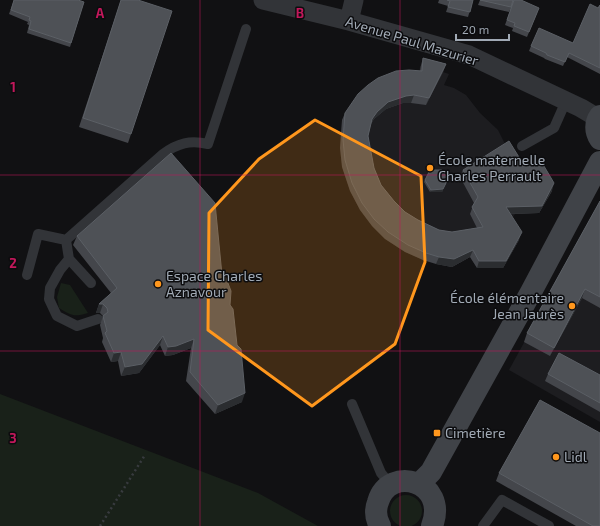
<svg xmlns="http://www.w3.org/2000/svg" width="600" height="526" font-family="'Exo 2',sans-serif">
	<rect width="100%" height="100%" fill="#111113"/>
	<path fill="#1d1d20" d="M420,66l14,3 15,5 -5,11 10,3 12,7 14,18 18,17 9,18 12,20 19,1 14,22 -13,22 -24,1 -6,9 -6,45h-26l-7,-11 -18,10 -29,-7 -18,-8 -20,-13 -13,-13 -12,-16 -10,-19 -8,-24 -2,-19 2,-28 3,-4 74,-38z
		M600,204v218l-91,-52z"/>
	<path fill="#192119" d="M61,283l9,2 18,28c-14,4 -16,3 -29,-5l-2,-11z
		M0,394l258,99 60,33h-318z
		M390 511a16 16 0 1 1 32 0a16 16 0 1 1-32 0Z"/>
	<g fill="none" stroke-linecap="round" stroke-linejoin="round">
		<path stroke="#383b3f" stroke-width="2.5" stroke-dasharray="2 3" stroke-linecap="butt" d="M100,526l45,-71"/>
		<path stroke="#323438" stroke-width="10" d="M522,146l32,-18 12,-27
			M69,259l22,24
			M27,275l11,-41 28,6
			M98,319l-21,7 -20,-10 -8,-17 1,-11 10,-18 9,-11 -3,-19 97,-86c15,-11 27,-14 45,-10l38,-115
			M352,404l29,69 10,12
			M483,526l19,-26 47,26"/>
		<path stroke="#323438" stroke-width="19" d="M263,0l86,21 120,34 112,53 17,10
			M349,21l5,-21"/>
		<path stroke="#404348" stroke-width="22" d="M600,116c-5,7 -5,15 0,23
			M419,484l12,-12 100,-180 69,-130
			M380,526c-4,-7 -5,-16 -2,-24 11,-38 71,-21 54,24"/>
	</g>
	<path fill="#44464b" d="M14,0l70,2 -14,45 -43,-14 2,-8 -2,-1 1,-2 -19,-8z
		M121,0l10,134 -3,9 -49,-16z
		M439,0h34l-5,17 -22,-5 2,-6 -10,-3z
		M480,0h41l16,13 -10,24 -15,-6 1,-3 -8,-3 6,-17 -2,4 -31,-7z
		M600,5v69l-33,-17 -4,9 -18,-7 -1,-1 -15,-7 2,-5 42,-3z
		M423,58l23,6 -3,8 -17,33 -15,-2h-8l-17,6 -12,10 -3,5 -3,12 6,32 7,17 13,16 11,11 13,8 21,10 13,2 25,-4 -7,-14 4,-11 -14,-26 3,-7 59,-8 30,29 -13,22 -28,1 8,26 -16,28h-26l-7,-11 -18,10 -16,-3 -13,-4 -18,-8 -20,-13 -13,-13 -12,-16 -10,-19 -8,-24 -2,-19 2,-28 3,-7 75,-42 1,-6z
		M448,179l-6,13h-12l-6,-10 1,-2z
		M600,201v107l-18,-10 -32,58 -26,-14 3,-9z
		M77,236l145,39 8,30 12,97 -27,12 -29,-33 5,-33 -18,7 -8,1 -5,-11 -21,28 -18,3 -3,-15 -7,1 -9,-20 1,-4 -3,-13 3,-9 -3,-3h-4l3,-9 12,-11 -38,-48z
		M548,374l52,1v37l-55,-31z
		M499,473l101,53h-24l-80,-45z"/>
	<path fill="#2b2d30" d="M446,64l-3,8 -17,33 3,-7z
		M414,95l-3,8h-8l-17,6 -12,10 -5,7 3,-7 5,-7 11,-10 18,-6z
		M448,179l-6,13h-12l1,-2z
		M554,183l-2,8 -13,22 -35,1 2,-7z
		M522,232l-3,8 -16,28h-26l2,-7z
		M473,250l-3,7 -18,10 -16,-3 3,-7z
		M585,289l-3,9 -32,58 4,-8z
		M99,304h4l-3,9h-4z
		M163,336l-3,9 -21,28 -18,3 4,-9z
		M194,339l-3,9 -18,7 -8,1 3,-9z
		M121,352l-3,9 -7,1 3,-9z
		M245,393l-3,9 -27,12 3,-9z"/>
	<path fill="#4e5156" stroke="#5b5f65" d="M14,0h64l6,2 -13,41 -42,-14 2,-8 -2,-1 1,-3 -19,-7z
		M121,0h17l34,11 -41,123 -48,-16z
		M447,0h26l-3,12 -22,-5 2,-6z
		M480,0h33l-2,7z
		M514,0h7l18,8 -10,24 -15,-6 1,-3 -8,-3z
		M590,4l8,4 2,-3v63l-31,-15 -4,9 -18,-7 -1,-2 -15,-7 8,-18 34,15z
		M423,58l23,6 -17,34 -15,-3 -8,1 -18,6 -11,10 -5,7 -4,17 6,32 7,17 13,16 11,11 13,8 21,10 13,2 31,-5 -11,-20 6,-10 -15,-27 46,-29 13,21 19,-1 13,22 -12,23 -36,1 16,25 -16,29h-27l-6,-11 -19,9 -15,-2 -13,-4 -18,-8 -20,-13 -14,-13 -12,-16 -10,-20 -7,-23 -2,-20 2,-27 13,-19 10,-9 10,-7 18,-7 13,-1 13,1z
		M171,153l44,50 7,72 4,3 5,13 -1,14 3,4 4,36 4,4 4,44 -27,12 -28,-33 4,-33 -18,7 -8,1 -5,-11 -21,28 -17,3 -4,-15 -7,1 -9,-20 2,-2 -4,-15 5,-4 -1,-4 -4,-4h-4l18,-16 -40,-52z
		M430,170h12l6,9 -5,10 -12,1 -6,-10z
		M600,201v96l-15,-8 -31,59 -27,-15z
		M559,353l41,22v28l-52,-29z
		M540,400l60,33v93h-7l-94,-53z"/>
	<path fill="#ff971d" fill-opacity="0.2" stroke="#ff971d" stroke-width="3" stroke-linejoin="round" d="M315,120l106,56 4,86 -30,82 -83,62 -104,-76 1,-117 50,-54z"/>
	<path fill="none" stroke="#c2185b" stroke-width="1" stroke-opacity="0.55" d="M200,0v526M400,0v526M0,175h600M0,351h600"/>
	<g fill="#ff971d" stroke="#0c0c0e" stroke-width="1.5">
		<circle cx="430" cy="168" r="4"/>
		<circle cx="158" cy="284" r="4"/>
		<circle cx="572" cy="306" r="4"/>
		<rect x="433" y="429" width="8" height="8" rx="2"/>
		<circle cx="556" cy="457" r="4"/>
	</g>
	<g text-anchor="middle" stroke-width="3" stroke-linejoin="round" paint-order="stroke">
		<g font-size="14" fill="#a1aab5" stroke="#0c0c0e">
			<text transform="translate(412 41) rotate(17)" y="5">Avenue Paul Mazurier</text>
		</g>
		<g font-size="14" fill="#a1aab5" stroke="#0c0c0e" text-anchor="start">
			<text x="438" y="165">École maternelle<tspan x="438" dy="16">Charles Perrault</tspan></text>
			<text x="166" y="281">Espace Charles<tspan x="166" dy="16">Aznavour</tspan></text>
			<text x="564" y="303" text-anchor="end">École élémentaire<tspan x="564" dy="16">Jean Jaurès</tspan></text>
			<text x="445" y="438">Cimetière</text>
			<text x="564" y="462">Lidl</text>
		</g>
	</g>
	<g font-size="13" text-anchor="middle" font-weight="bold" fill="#c2185b" stroke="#0c0c0e" stroke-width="3" stroke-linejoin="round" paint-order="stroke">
		<text x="100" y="18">A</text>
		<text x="300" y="18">B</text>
		<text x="13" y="92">1</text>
		<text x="13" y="268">2</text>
		<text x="13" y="443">3</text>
	</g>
	<path d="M456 34v6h53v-6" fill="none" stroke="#a1aab5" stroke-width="2"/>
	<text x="462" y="34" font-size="12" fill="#a1aab5" stroke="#0c0c0e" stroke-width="3" paint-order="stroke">20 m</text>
</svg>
